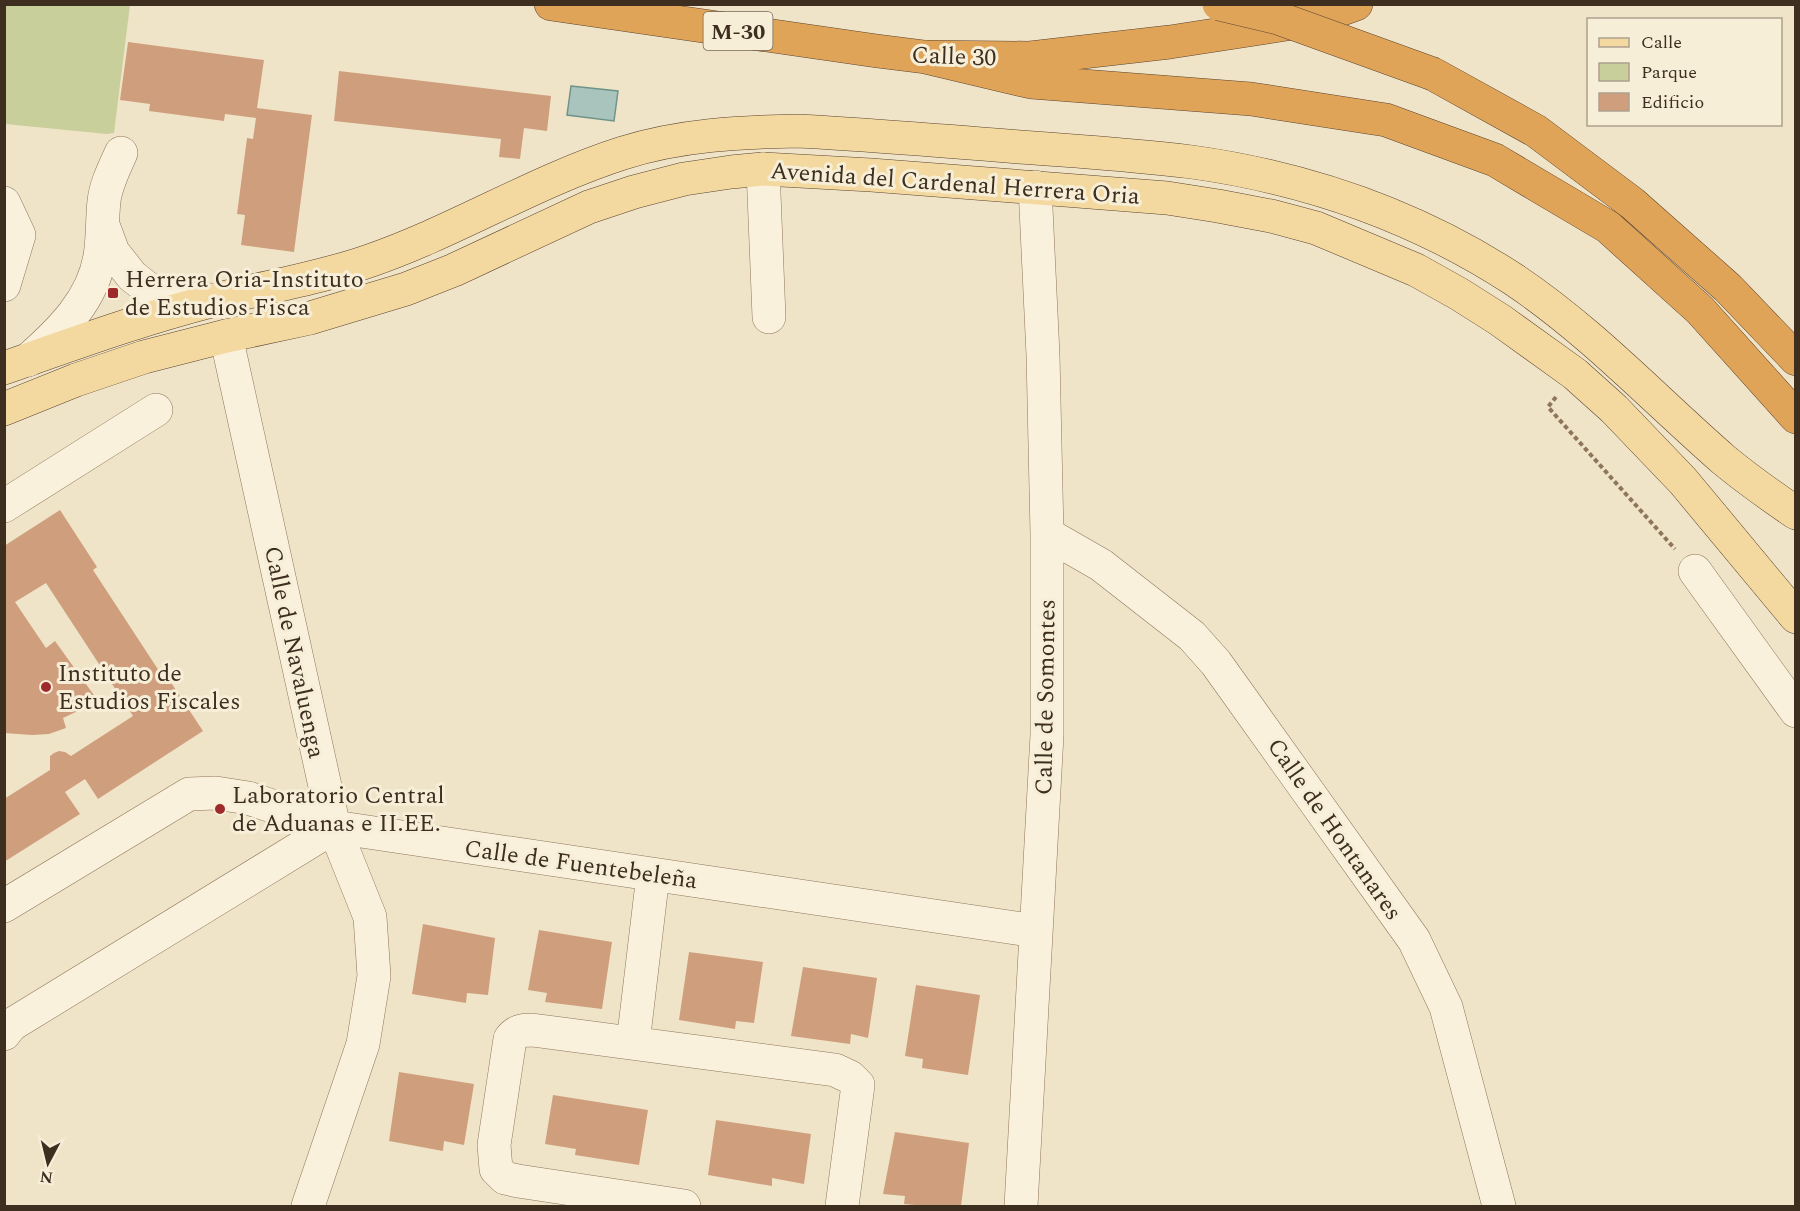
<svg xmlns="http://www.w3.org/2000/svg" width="1800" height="1211" font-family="Spectral,serif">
	<rect width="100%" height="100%" fill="#f0e4c8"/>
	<path fill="#c9cf9b" d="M4,5h126l-16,128 -7,1 -102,-10z"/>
	<path fill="#a9c4bc" stroke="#6f938a" stroke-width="1.5" d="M571,86l47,5 -4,30 -47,-6z"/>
	<path fill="#cf9f7d" d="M128,42l136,18 -7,48 55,7 -18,137 -53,-7 4,-30 -8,-1 10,-76 6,1 3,-21 -31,-4 -1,7 -75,-10 1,-7 -30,-4z
		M339,71l212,25 -4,35 -23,-3 -4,31 -21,-2 2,-18 -167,-18z
		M60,510l37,57 -4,3 70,107 3,-2 37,56 -105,68 -13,-20 -20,13 15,22 -76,48v-63l46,-29v-14l4,-3 5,-2 6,1 6,4 62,-40 -87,-133 -31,19 31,46 9,-7 41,57 -16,12 -17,8 3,10 -17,6 -17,1 -28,-2v-187z
		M423,924l72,14 -7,57 -21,-2 -1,10 -54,-9z
		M539,930l73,12 -10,67 -57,-7 2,-9 -19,-3z
		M689,952l74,10 -9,61 -18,-2 -1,8 -56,-9z
		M803,967l74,11 -9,60 -17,-4 -1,10 -59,-8z
		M916,985l64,10 -12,80 -46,-7 1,-9 -18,-3z
		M399,1072l75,12 -10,61 -20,-4 -1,10 -54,-10z
		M553,1095l95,15 -9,55 -64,-10 1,-6 -31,-5z
		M716,1120l95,14 -7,50 -32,-6v8l-64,-11z
		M895,1132l74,11 -8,63h-36l-21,-2 1,-8 -22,-2z"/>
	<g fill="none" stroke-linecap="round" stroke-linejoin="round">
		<defs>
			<path id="minor" d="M763,169l6,148
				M4,203l15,32 -15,50
				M103,225l10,27 19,24 19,15 27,8 34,1
				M226,336l108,491 36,90 4,59 -11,68 -55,162
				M28,360c32,-28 65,-60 72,-104 3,-18 2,-37 4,-55 2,-17 10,-32 17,-48
				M4,506l152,-96
				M1047,534l54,31 91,71 24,27 198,277 32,67 53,199
				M1695,571l101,140
				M4,906l185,-112 27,-1 32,5 86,29
				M4,1034l7,-9 323,-198 702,104
				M633,1043l20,-168
				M684,1206l-166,-25 -13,-3 -9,-9 -2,-24 16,-106c6,-8 12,-9 22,-9l303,40 15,7 8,8 -16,121
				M1021,1206l26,-471v-201l-4,-179 -8,-168"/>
			<path id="major" d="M4,368c69,-24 137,-49 207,-67 53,-14 107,-22 158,-40 87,-30 166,-80 254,-108 56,-18 117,-21 175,-22 74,4 148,10 222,16 57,4 115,8 172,15 114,16 224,54 321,117 78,52 141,120 211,181 23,19 47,36 72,53
				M4,409l72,-29 68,-23 82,-21 84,-18 96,-29 48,-19 135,-63 45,-15 50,-13 47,-7 32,-3 108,6 296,23 51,8 53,10 45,12 100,42 43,24 41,26 75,54 39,35 69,72 113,136"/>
			<path id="highway" d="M551,4l326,47 48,6 105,1 140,-16 142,-22 44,-16
				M925,57l106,25 220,17 135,21 109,40 113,67 92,83 96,107
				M1433,74l103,57 96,72 96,85 68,71"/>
		</defs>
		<use href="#minor" stroke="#8d765c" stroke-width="34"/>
		<use href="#major" stroke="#5b4430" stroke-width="34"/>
		<use href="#highway" stroke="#5b4430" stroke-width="34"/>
		<path stroke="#8d765c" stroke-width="4" stroke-dasharray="4.5 3" stroke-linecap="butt" d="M1556,397l-8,10 127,142"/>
		<use href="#minor" stroke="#faf1dc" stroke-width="33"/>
		<use href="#major" stroke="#f3d9a0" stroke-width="33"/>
		<use href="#highway" stroke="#e0a458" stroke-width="33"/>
		<defs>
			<path id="highway-bridge" d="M1219,4l59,14 155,56"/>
		</defs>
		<use href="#highway-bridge" stroke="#5b4430" stroke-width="34" stroke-linecap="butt"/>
		<use href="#highway-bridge" stroke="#e0a458" stroke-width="33"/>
	</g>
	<g fill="#9e2a2b" stroke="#f7eed8" stroke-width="2">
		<rect x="107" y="287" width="12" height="12" rx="3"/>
		<circle cx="46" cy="687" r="6"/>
		<circle cx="220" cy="809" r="6"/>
	</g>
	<g text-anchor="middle" stroke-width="6" stroke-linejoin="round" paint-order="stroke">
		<rect fill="#f7eed8" stroke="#756857" stroke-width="1.5" x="703.5" y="12" width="69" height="38" rx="4.5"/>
		<g font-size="22" font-weight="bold" fill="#3d2e20">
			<text x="738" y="39">M-30</text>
		</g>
		<g font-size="24" fill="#3d2e20" stroke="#f7eed8">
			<text transform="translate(954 56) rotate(2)" y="8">Calle 30</text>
			<text transform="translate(955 183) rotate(4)" y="8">Avenida del Cardenal Herrera Oria</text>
			<text transform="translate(295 652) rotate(78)" y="8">Calle de Navaluenga</text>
			<text transform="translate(1045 697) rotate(-89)" y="8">Calle de Somontes</text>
			<text transform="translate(1335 829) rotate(55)" y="8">Calle de Hontanares</text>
			<text transform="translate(581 864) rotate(8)" y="8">Calle de Fuentebeleña</text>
		</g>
		<g font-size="24" fill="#3d2e20" stroke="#f7eed8" text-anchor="start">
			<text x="125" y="287">Herrera Oria-Instituto<tspan x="125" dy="28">de Estudios Fisca</tspan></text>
			<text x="58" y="681">Instituto de<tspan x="58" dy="28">Estudios Fiscales</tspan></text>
			<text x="232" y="803">Laboratorio Central<tspan x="232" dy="28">de Aduanas e II.EE.</tspan></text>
		</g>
	</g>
	<rect width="1800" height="1211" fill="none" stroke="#3d2e20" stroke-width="12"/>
	<rect x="1587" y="18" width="195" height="108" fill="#f7eed8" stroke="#ada18e" stroke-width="1.5"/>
	<rect x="1599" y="38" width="30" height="9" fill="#f3d9a0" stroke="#ada18e" stroke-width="1.5"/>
	<text x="1641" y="48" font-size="18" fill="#3d2e20">Calle</text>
	<rect x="1599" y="63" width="30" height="18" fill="#c9cf9b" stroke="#ada18e" stroke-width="1.5"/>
	<text x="1641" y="78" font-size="18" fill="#3d2e20">Parque</text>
	<rect x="1599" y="93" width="30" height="18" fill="#cf9f7d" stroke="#ada18e" stroke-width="1.5"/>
	<text x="1641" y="108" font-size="18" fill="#3d2e20">Edificio</text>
	<g transform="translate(48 1163) rotate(187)" stroke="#f7eed8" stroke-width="4.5" paint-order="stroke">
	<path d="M0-4.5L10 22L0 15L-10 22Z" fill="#3d2e20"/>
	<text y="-9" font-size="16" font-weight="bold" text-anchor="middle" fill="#3d2e20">N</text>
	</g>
</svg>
